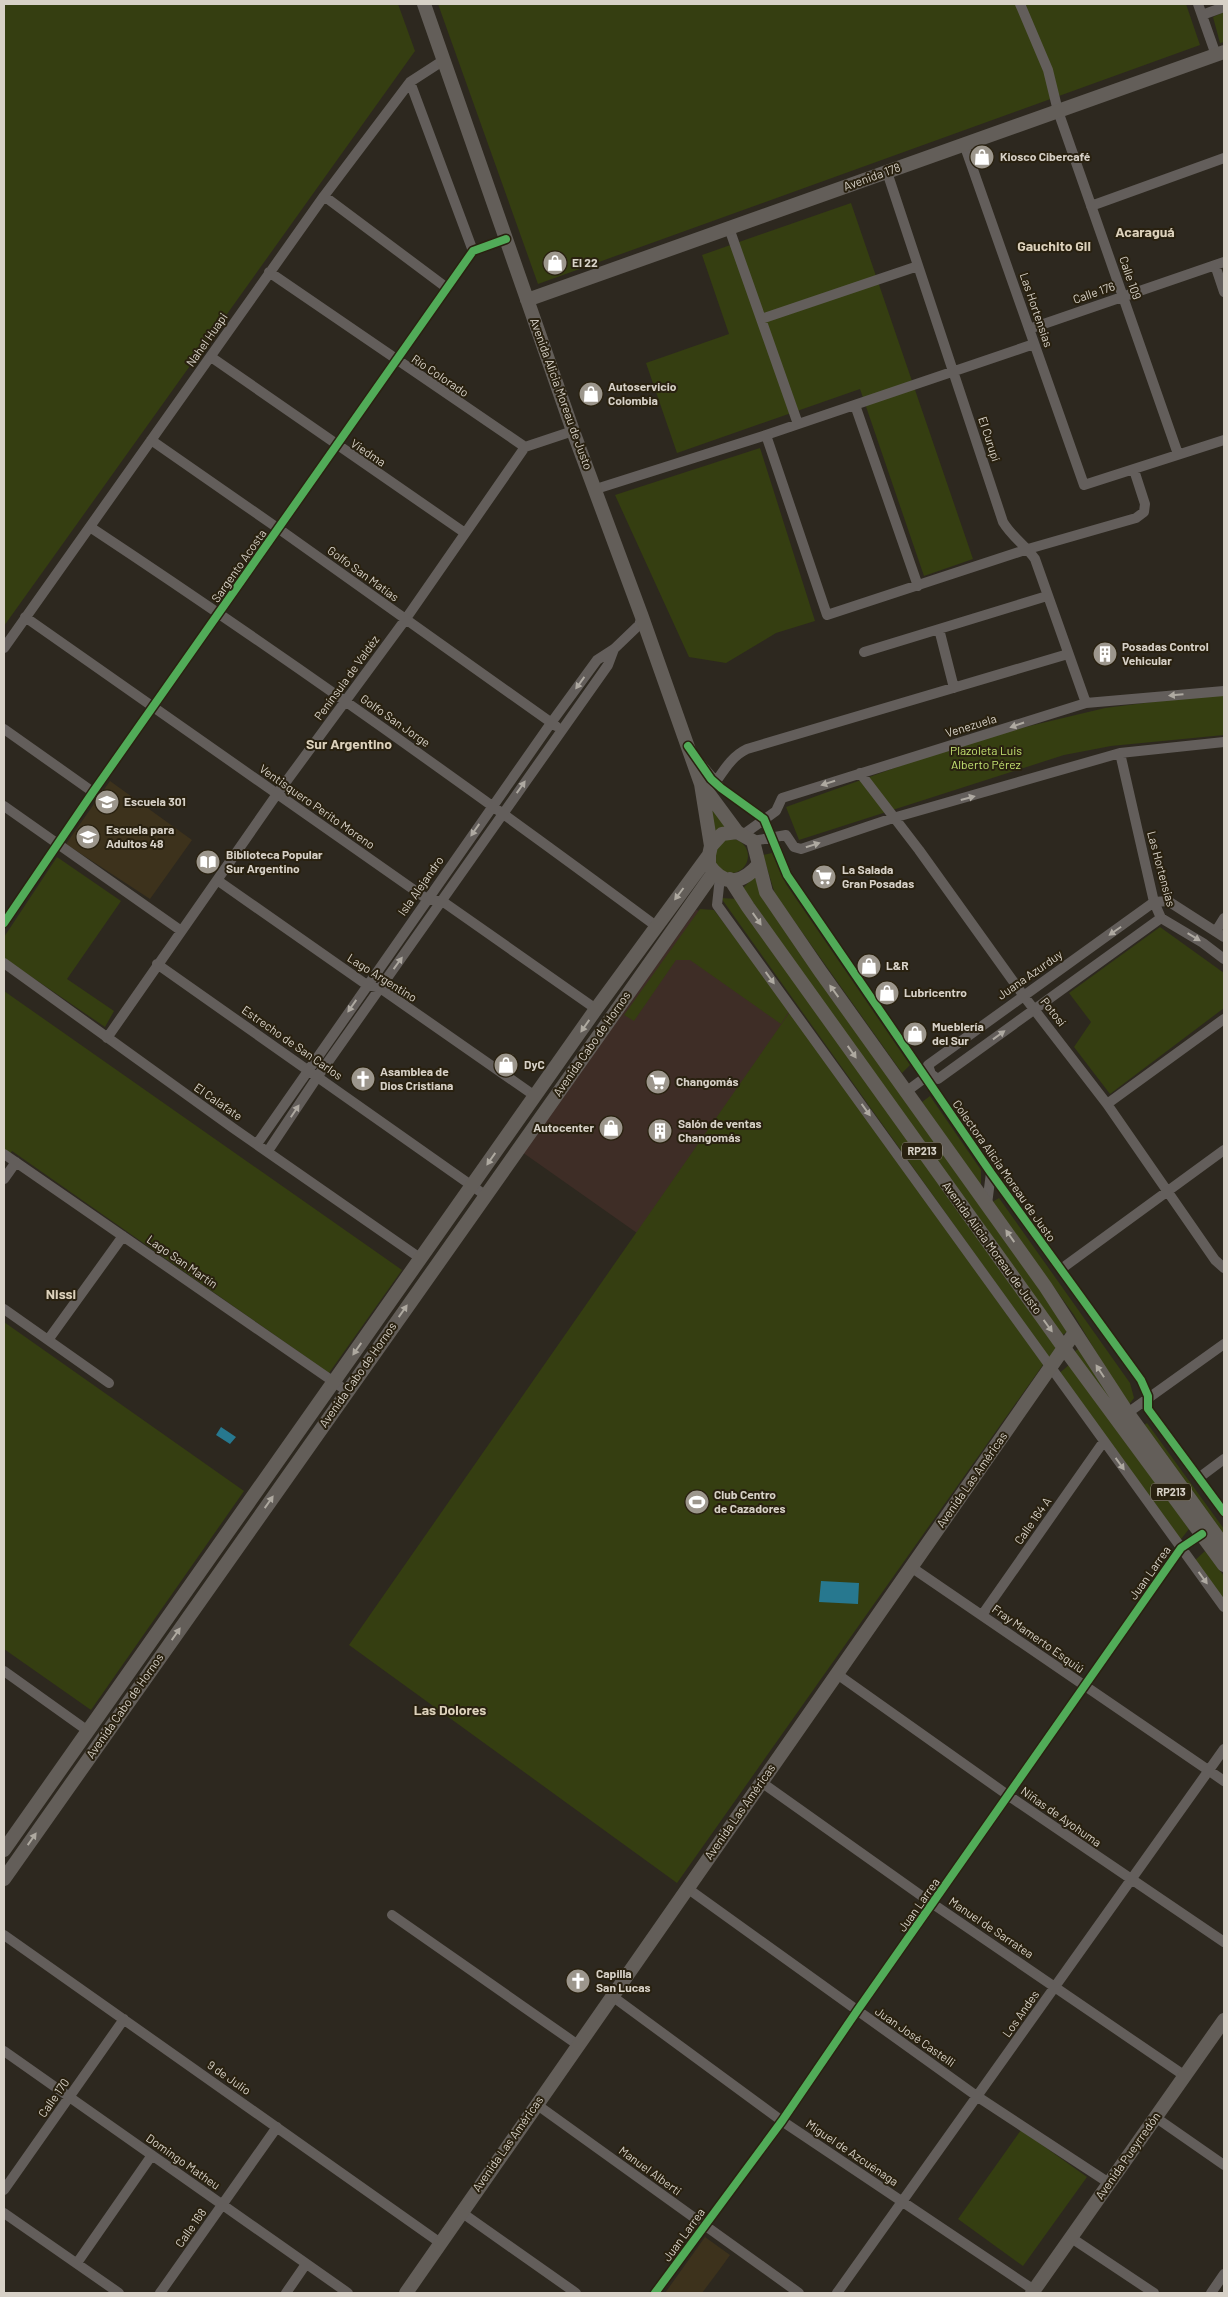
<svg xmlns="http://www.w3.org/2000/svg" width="1228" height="2297" font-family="Barlow,sans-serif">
	<rect width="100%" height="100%" fill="#2d281f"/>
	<path fill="#3e2d26" d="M696,910l18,4 78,100 -155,219 -115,-81z"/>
	<path fill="#3d321c" d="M110,781l82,59 -42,59 -84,-55z
		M705,2237l25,18 -10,14 -18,24h-37z"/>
	<path fill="#353e11" d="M4,4h394l17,47 -411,575z
		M438,4h748l14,41 -662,239z
		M1224,12v30l-4,1 -7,-26z
		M851,203l122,356 -49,17 -64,-187 -183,64 -31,-90 83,-29 -27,-79z
		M760,448l55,173 -39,12 -50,30 -37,-6 -74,-162z
		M1224,693v42l-113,11 -47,9 -265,85 -13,-33 189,-68 130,-31z
		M707,797l23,31 -17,7z
		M714 856a17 17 0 1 1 34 0a17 17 0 1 1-34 0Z
		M772,853l14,31 124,181 -8,8 -127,-179 -12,-39z
		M57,857l64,44 -54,78 47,32 -9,16 -101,-69v-21z
		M756,875l313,455 -9,7 -317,-449z
		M721,898l17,1 321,448 -10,11z
		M700,909l14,1 76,100 -9,14 -91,-64h-14l-42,61 -10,-6z
		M1160,927l64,46v35l-114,86 -36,-47 17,-25 -22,-29z
		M4,991l398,279 -73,103 -317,-222 -8,11z
		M792,1009l255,350 -370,524 -328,-238z
		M930,1096l51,74v17l-59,-85z
		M999,1198l131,185 4,15 -6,8 -54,-91 -82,-113z
		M4,1322l240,169 -153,219 -87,-61z
		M1080,1347l37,59 -4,4 -42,-55z
		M1070,1364l119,165 -11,14 -122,-167z
		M1147,1423l77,106v11l-83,-113z
		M1205,1551l19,25v32l-32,-45z
		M1021,2130l66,47 -64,89 -65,-47z"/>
	<path fill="#27788f" d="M221,1427l15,10 -6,7 -14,-9z
		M821,1581l38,2 -1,21 -39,-2z"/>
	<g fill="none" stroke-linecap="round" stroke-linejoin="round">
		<path stroke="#635e5b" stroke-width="10" d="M1020,4l28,66 10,41 120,343
			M1198,4l18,51
			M1202,15l22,-8
			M410,82l63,169
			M964,144l120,341 140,-45
			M887,172l116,350c9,15 22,23 32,37l51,144
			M324,196l123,92
			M1091,206l133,-48
			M729,228l69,196
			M1215,265l9,27
			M269,272l256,175
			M761,319l157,-53
			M1029,329l195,-67
			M211,357l254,176
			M855,405l63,181
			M766,435l61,180 201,-66 108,-31 8,-6 1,-8 -11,-34
			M151,440l128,89 277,197
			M596,489l170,-54 268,-91
			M90,527c192,127 380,261 566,399
			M25,617l402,282 15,2 154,108
			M939,629l15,59
			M4,648l320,-452 86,-114 34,-22
			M864,652l183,-56
			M4,729l89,63
			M1120,753l34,149 7,16 42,25 21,16
			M695,757l26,31 43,31 23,56 204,298 150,207 7,16v13l76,103
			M860,773l59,77 104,145 84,109 108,156 9,8
			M715,783c9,-13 17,-27 32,-34l321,-95
			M4,806l176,124
			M744,834l32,-23 6,-13 304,-95 138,-12
			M753,841l33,-6 8,12 7,2 92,-31 227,-65 104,-11
			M720,877l-3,28 507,702
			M217,880l150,105 13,3 155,108
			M1161,918l-223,161 -7,-5 -3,-9 226,-163 14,-1 56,36
			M4,923l89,-131 380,-541 33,-12
			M1216,931l8,-13
			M4,963l229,165 187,130
			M157,964l328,231
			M107,1038l170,-244 128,-174 120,-173 48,-16
			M907,1091l23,-17
			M1107,1104l117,-85
			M257,1144l294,-421 46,-63 17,-11 25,-24 3,-8
			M268,1151l50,-75 290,-411 6,-16
			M4,1154l343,237
			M4,1179l12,-17
			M987,1204l4,-31
			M1061,1269l163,-119
			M4,1309l105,74
			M48,1340l75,-104
			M1122,1417l102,-73
			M1200,1477l24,-18
			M911,1567l313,214
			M982,1615l122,-174
			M4,1671l84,60
			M837,1674l172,122 215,146
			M761,1782l172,122 252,172
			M687,1888l291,209 131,86
			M392,1915l186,130
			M4,1935l435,307
			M612,1996l170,125 252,169
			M4,2051l344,242
			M536,2104l263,189
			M1155,2117l69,48
			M4,2190l120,-171
			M461,2212l115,81
			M4,2213l115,80
			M1070,2237l84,56
			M77,2263l75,-108
			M160,2293l117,-166
			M286,2293l20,-29
			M655,2293l127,-172 75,-110 324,-463 21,-14
			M837,2293l387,-544
			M1211,2293l13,-19"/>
		<path stroke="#635e59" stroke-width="14" d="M424,4l149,427 69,186 59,167 10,62
			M527,300l697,-248
			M703,786l34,46
			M759,864c-16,19 -34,24 -50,1v-10l2,-9 11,-12 15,-2 16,9 13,51 54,79 225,315 82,126 97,134
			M730,879l18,28 316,441 160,217
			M4,1850l592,-841 113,-154
			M4,1879l710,-1007
			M406,2293l669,-961
			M1032,2293l192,-273"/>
		<defs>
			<path id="cycleway" d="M688,746l23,33 10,9 43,31 23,56 204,298 150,207 7,16v13l76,103
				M4,923l89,-131 380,-541 33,-12
				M655,2293l127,-172 75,-110 324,-463 21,-14"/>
		</defs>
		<use href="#cycleway" stroke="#292110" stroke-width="11"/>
		<use href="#cycleway" stroke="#51ab58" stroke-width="8"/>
	</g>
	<defs><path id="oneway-solid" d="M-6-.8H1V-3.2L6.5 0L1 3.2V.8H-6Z" transform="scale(1.25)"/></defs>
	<g fill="#aea9a1">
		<use href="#oneway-solid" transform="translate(580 683) rotate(126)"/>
		<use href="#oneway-solid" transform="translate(1176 695) rotate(175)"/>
		<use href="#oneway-solid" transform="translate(1017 725) rotate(161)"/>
		<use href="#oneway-solid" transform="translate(828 783) rotate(162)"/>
		<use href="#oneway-solid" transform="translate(521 787) rotate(-55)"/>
		<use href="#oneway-solid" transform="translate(968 798) rotate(-15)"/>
		<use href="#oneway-solid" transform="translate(475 830) rotate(125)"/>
		<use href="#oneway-solid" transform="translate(813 845) rotate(-18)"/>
		<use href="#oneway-solid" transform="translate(1115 931) rotate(145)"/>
		<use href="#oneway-solid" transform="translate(1194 937) rotate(31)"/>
		<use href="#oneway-solid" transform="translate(398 963) rotate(-54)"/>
		<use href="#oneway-solid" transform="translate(770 978) rotate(54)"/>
		<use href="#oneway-solid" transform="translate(352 1006) rotate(125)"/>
		<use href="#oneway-solid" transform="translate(999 1035) rotate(-36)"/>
		<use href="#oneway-solid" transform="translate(866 1110) rotate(54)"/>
		<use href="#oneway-solid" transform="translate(295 1111) rotate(-56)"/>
		<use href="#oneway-solid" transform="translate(1120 1464) rotate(54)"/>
		<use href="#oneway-solid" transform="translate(1203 1578) rotate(54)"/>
	</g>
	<g fill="#aea9a0">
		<use href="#oneway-solid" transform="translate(679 894) rotate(127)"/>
		<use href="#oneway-solid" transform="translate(757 919) rotate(55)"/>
		<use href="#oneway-solid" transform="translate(834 991) rotate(-126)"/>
		<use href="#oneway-solid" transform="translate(585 1026) rotate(125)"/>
		<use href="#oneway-solid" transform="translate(852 1052) rotate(55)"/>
		<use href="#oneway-solid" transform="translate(491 1159) rotate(125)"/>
		<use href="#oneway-solid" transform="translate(1010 1236) rotate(-125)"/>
		<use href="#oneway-solid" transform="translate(403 1311) rotate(-55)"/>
		<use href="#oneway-solid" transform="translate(1048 1326) rotate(54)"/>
		<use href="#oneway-solid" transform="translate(357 1349) rotate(125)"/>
		<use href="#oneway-solid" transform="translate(1100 1371) rotate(-123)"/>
		<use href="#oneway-solid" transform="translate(269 1502) rotate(-55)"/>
		<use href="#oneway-solid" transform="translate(176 1634) rotate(-55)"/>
		<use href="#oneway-solid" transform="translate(32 1839) rotate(-55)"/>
	</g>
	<defs>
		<symbol id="shop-disc" viewBox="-11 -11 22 22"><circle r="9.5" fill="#9c968c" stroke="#292110"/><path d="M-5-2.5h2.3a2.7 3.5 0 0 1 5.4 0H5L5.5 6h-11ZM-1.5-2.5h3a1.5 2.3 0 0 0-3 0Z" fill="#fff"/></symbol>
		<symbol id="building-disc" viewBox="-11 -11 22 22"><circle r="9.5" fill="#9c968c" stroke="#292110"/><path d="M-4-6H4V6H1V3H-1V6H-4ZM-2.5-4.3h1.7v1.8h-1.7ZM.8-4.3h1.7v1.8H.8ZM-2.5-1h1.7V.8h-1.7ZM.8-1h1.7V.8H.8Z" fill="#fff"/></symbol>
		<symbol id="school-disc" viewBox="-11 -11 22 22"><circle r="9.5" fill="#9c968c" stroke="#292110"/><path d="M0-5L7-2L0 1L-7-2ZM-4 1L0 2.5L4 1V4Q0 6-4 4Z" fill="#fff"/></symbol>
		<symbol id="library-disc" viewBox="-11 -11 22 22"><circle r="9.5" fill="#9c968c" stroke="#292110"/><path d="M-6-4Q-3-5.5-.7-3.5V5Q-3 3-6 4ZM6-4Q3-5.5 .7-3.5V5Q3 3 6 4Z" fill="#fff"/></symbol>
		<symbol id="supermarket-disc" viewBox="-11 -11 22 22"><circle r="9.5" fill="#9c968c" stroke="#292110"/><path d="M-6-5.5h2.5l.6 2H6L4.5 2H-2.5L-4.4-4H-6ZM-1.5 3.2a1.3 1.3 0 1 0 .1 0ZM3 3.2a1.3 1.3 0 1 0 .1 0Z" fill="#fff"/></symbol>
		<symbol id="church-disc" viewBox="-11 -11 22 22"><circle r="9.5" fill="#9c968c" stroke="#292110"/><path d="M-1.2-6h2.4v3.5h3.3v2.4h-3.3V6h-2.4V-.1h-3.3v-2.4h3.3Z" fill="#fff"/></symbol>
		<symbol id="stadium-disc" viewBox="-11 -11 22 22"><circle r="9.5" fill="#9c968c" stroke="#292110"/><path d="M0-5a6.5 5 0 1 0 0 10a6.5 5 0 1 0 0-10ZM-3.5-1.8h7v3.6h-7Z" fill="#fff"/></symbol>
	</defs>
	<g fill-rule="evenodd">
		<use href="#shop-disc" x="968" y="143" width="28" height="28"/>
		<use href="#shop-disc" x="541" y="249" width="28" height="28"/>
		<use href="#shop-disc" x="577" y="380" width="28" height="28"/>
		<use href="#building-disc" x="1091" y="640" width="28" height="28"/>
		<use href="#school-disc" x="93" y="788" width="28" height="28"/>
		<use href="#school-disc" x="74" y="823" width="28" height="28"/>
		<use href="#library-disc" x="194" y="848" width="28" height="28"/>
		<use href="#supermarket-disc" x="810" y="863" width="28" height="28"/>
		<use href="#shop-disc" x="855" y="952" width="28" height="28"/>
		<use href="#shop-disc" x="873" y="979" width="28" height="28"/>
		<use href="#shop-disc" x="901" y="1020" width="28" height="28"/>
		<use href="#shop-disc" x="492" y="1051" width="28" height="28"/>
		<use href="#church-disc" x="349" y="1065" width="28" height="28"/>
		<use href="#supermarket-disc" x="644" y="1068" width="28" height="28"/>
		<use href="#shop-disc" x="597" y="1114" width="28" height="28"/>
		<use href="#building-disc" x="646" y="1117" width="28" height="28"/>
		<use href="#stadium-disc" x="683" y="1488" width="28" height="28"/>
		<use href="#church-disc" x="564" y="1967" width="28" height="28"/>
	</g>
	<g text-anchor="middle" stroke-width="4" stroke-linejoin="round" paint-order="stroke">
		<g fill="#292110" stroke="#a39c90" stroke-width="1">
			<rect x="902" y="1142.5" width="40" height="17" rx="4"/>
			<rect x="1151" y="1483.5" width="40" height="17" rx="4"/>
		</g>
		<g font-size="11" font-weight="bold" fill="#d7d1c7">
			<text x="922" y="1155">RP213</text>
			<text x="1171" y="1496">RP213</text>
		</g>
		<g font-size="12" font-weight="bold" fill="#d7d1c7" stroke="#292110" text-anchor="start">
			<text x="1000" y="161">Kiosco Cibercafé</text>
			<text x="572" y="267">El 22</text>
			<text x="608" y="391">Autoservicio<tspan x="608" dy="14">Colombia</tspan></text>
			<text x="1122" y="651">Posadas Control<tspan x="1122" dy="14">Vehicular</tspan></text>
			<text x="124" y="806">Escuela 301</text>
			<text x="106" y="834">Escuela para<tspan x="106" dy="14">Adultos 48</tspan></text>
			<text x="226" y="859">Biblioteca Popular<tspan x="226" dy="14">Sur Argentino</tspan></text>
			<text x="842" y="874">La Salada<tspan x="842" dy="14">Gran Posadas</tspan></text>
			<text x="886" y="970">L&amp;R</text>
			<text x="904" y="997">Lubricentro</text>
			<text x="932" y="1031">Mueblería<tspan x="932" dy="14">del Sur</tspan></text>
			<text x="524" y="1069">DyC</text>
			<text x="380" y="1076">Asamblea de<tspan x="380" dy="14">Dios Cristiana</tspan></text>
			<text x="676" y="1086">Changomás</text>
			<text x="678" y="1128">Salón de ventas<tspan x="678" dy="14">Changomás</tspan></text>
			<text x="594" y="1132" text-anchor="end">Autocenter</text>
			<text x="714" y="1499">Club Centro<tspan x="714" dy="14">de Cazadores</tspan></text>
			<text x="596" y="1978">Capilla<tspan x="596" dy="14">San Lucas</tspan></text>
		</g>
		<g font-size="12" fill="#d7d1c7" stroke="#292110">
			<text transform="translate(872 177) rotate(-20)" y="4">Avenida 178</text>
			<text transform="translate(1130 278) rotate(71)" y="4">Calle 109</text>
			<text transform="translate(1094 293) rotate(-19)" y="4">Calle 176</text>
			<text transform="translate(1036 310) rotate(71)" y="4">Las Hortensias</text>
			<text transform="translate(207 340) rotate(-55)" y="4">Nahel Huapi</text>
			<text transform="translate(440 376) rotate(34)" y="4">Río Colorado</text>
			<text transform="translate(561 394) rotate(70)" y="4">Avenida Alicia Moreau de Justo</text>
			<text transform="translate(989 439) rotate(72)" y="4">El Curupí</text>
			<text transform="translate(368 453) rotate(34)" y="4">Viedma</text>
			<text transform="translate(239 566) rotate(-55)" y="4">Sargento Acosta</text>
			<text transform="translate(363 574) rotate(36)" y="4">Golfo San Matías</text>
			<text transform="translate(347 678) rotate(-54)" y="4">Península de Valdéz</text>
			<text transform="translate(395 721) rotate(35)" y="4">Golfo San Jorge</text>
			<text transform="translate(971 726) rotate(-17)" y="4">Venezuela</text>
			<text transform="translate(317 807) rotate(35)" y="4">Ventisquero Perito Moreno</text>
			<text transform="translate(1161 869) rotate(75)" y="4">Las Hortensias</text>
			<text transform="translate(421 886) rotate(-55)" y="4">Isla Alejandro</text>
			<text transform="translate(1030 975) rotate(-35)" y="4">Juana Azurduy</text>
			<text transform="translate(382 978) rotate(32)" y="4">Lago Argentino</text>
			<text transform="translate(1053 1012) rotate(52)" y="4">Potosí</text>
			<text transform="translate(292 1043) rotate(35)" y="4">Estrecho de San Carlos</text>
			<text transform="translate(592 1044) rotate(-55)" y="4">Avenida Cabo de Hornos</text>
			<text transform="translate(218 1102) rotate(35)" y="4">El Calafate</text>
			<text transform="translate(1004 1171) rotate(55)" y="4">Colectora Alicia Moreau de Justo</text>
			<text transform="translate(992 1248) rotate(54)" y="4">Avenida Alicia Moreau de Justo</text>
			<text transform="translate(182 1262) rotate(35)" y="4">Lago San Martín</text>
			<text transform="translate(358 1375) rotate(-55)" y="4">Avenida Cabo de Hornos</text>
			<text transform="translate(972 1480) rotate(-55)" y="4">Avenida Las Américas</text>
			<text transform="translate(1033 1521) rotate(-55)" y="4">Calle 164 A</text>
			<text transform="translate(1150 1573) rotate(-55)" y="4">Juan Larrea</text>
			<text transform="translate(1038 1639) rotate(35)" y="4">Fray Mamerto Esquiú</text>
			<text transform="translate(125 1706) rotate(-55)" y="4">Avenida Cabo de Hornos</text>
			<text transform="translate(740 1812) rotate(-55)" y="4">Avenida Las Américas</text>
			<text transform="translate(1061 1817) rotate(35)" y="4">Niñas de Ayohuma</text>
			<text transform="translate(919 1905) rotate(-55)" y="4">Juan Larrea</text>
			<text transform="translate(991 1928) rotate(34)" y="4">Manuel de Sarratea</text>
			<text transform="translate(1021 2014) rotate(-55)" y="4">Los Andes</text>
			<text transform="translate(915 2037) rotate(35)" y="4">Juan José Castelli</text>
			<text transform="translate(229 2078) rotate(35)" y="4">9 de Julio</text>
			<text transform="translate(54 2098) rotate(-55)" y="4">Calle 170</text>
			<text transform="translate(508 2144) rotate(-55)" y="4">Avenida Las Américas</text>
			<text transform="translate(852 2153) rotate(34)" y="4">Miguel de Azcuénaga</text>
			<text transform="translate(1128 2156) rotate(-55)" y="4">Avenida Pueyrredón</text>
			<text transform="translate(183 2162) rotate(35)" y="4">Domingo Matheu</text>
			<text transform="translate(650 2171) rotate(36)" y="4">Manuel Alberti</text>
			<text transform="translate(191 2228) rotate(-55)" y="4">Calle 168</text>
			<text transform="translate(684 2235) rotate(-54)" y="4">Juan Larrea</text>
		</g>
		<g font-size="12" fill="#c4e372" stroke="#292110">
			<text x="986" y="755">Plazoleta Luis<tspan x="986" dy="14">Alberto Pérez</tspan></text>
		</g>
		<g font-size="14" font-weight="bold" fill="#dcd1bb" stroke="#292110">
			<text x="1145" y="237">Acaraguá</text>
			<text x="1054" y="251">Gauchito Gil</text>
			<text x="349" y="749">Sur Argentino</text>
			<text x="61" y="1299">Nissi</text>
			<text x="450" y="1715">Las Dolores</text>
		</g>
	</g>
	<rect width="1228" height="2297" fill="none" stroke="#d7d1c7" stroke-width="10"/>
</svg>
